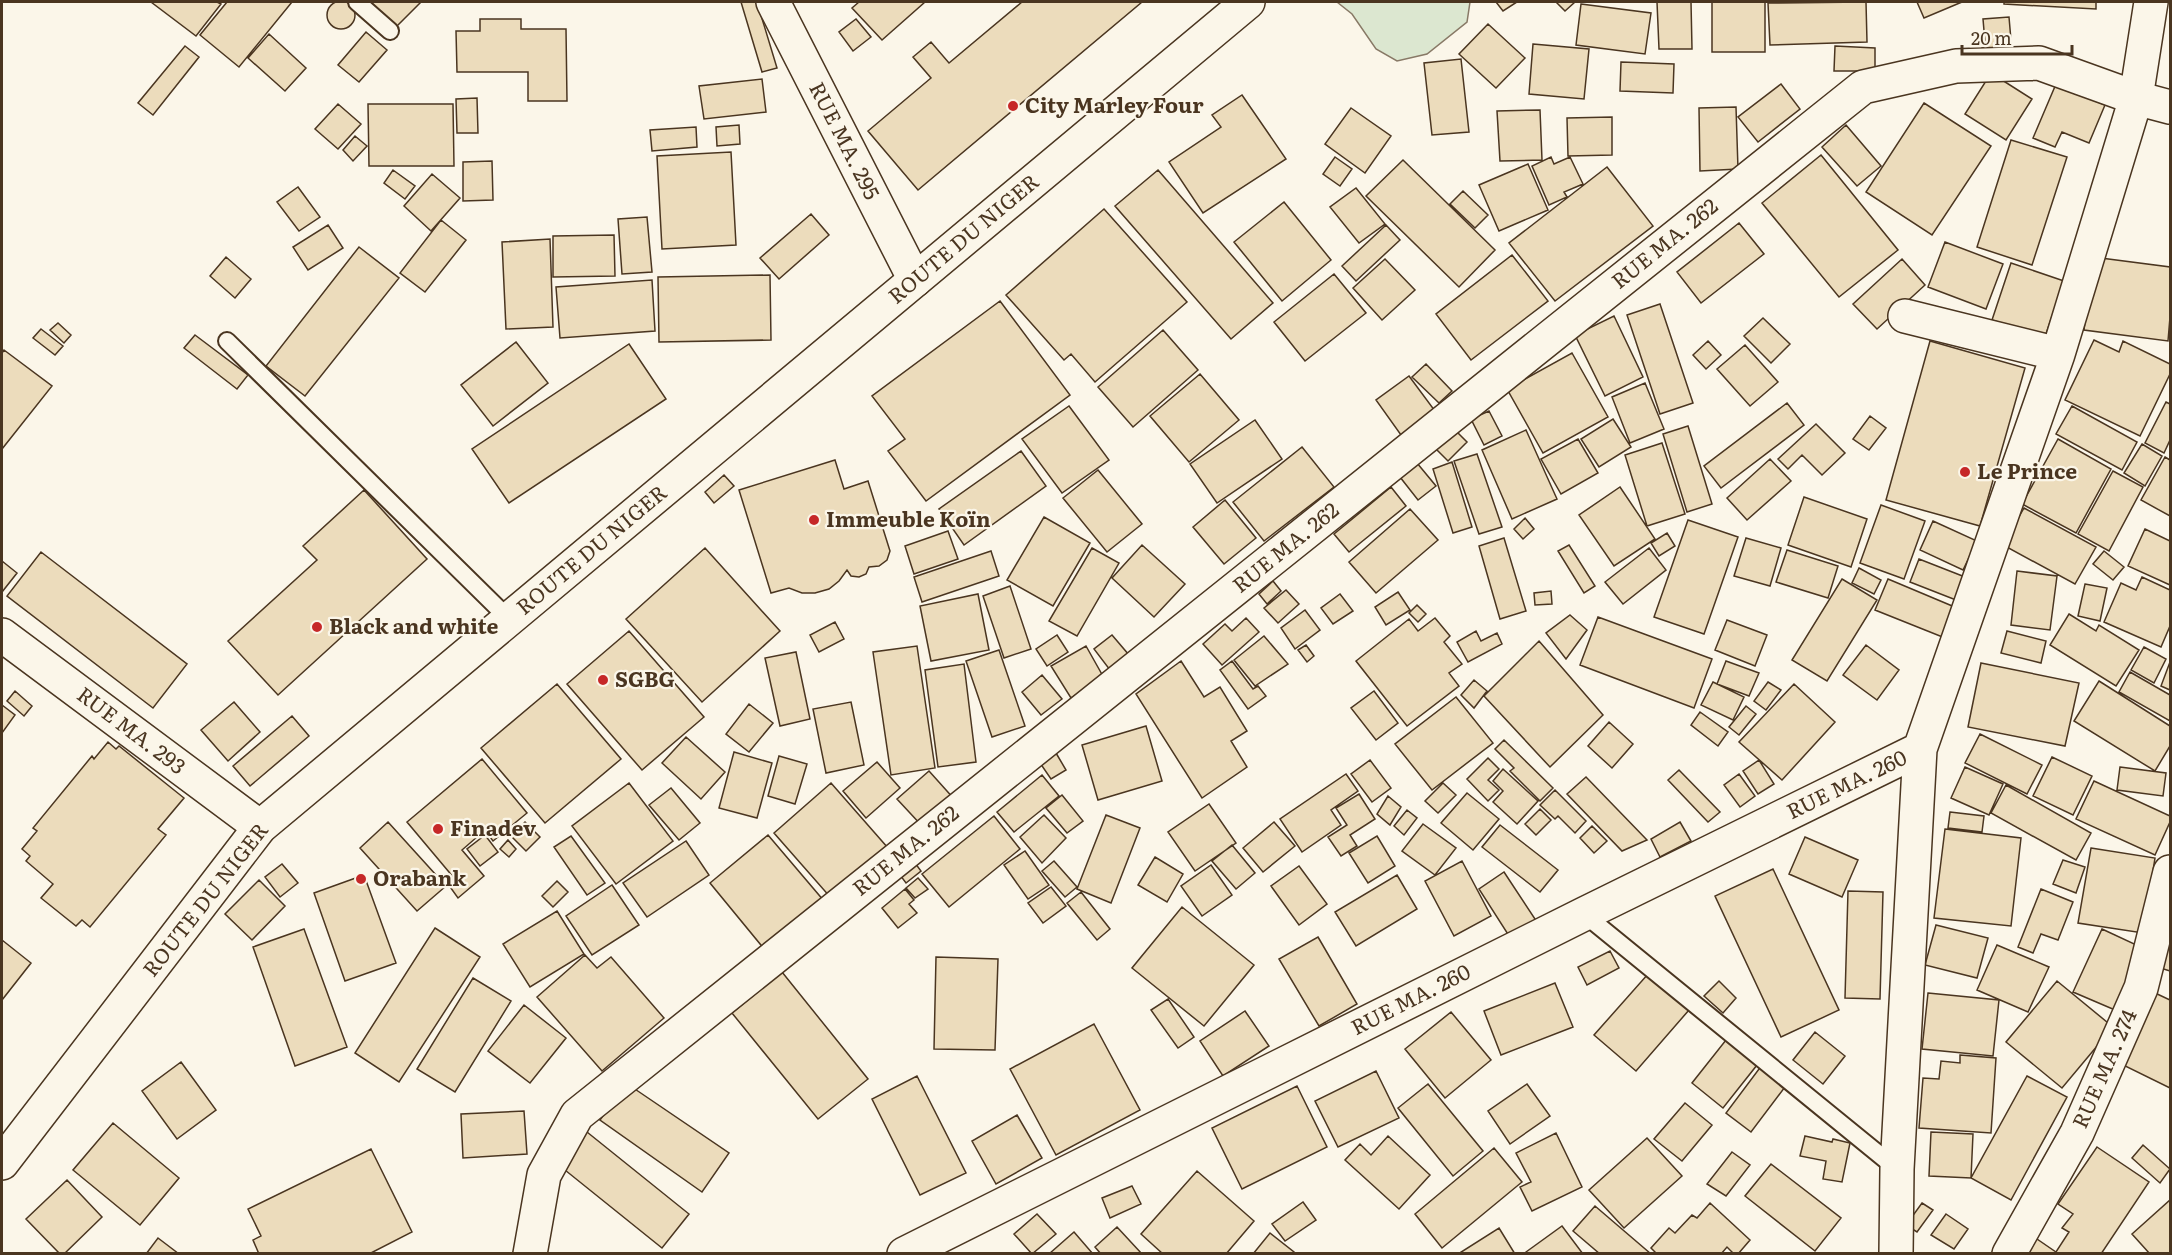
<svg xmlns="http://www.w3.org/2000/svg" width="2172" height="1255" font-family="Literata,serif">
	<rect width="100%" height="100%" fill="#fbf6e9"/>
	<path fill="#dce7d0" stroke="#887966" stroke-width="1.5" d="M1337,2h133l-3,20 -40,32 -30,7 -21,-12 -24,-35z"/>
	<path fill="#ecdcbc" stroke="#4a3520" stroke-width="1.5" d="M327 15a14 14 0 1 1 28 0a14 14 0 1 1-28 0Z
		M151,2h66l4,2 -25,32z
		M227,2h65l-53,65 -39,-32z
		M370,2h51l-24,24z
		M741,2h16l20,66 -15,4z
		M859,2h66l-43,38 -30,-32z
		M1022,2h120l-224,188 -50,-59 63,-53 -18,-21 18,-15 18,21z
		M1496,2h21l-14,9z
		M1556,2h19l-10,9z
		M1657,2h34l1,47h-33z
		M1712,2h53v50h-53z
		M1866,2l1,40 -97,3 -2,-42z
		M1917,2h45l-38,16z
		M2004,2h92v7l-92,-5z
		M1581,4l70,9 -6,41 -69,-9z
		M2009,17l3,35 -26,2 -3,-35z
		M480,19h41v10h45l1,72h-39v-29h-71l-1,-41h24z
		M856,19l15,18 -18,14 -14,-19z
		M1488,24l37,34 -29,30 -37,-34z
		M366,32l21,18 -28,32 -21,-17z
		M269,34l37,34 -21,23 -37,-33z
		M1533,44l56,5 -5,50 -55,-5z
		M185,46l14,11 -46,58 -15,-12z
		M1835,46l40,2v23h-41z
		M1461,59l8,73 -37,3 -8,-72z
		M1621,62l53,2 -1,29 -53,-2z
		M1991,73l41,26 -26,41 -41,-26z
		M762,79l4,33 -62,7 -5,-33z
		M1781,84l19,25 -42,33 -20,-25z
		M2056,84l49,21 -16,38 -27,-11 -7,15 -22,-9z
		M1242,95l44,64 -83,54 -34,-51 52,-35 -9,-12z
		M477,98l1,35h-21l-1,-34z
		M1924,103l67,43 -59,89 -66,-43z
		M338,104l23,20 -23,25 -23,-20z
		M368,104h85l1,62h-85z
		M1736,107l2,62 -38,2 -1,-63z
		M1351,108l40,28 -26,37 -40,-29z
		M1540,110l2,50 -42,1 -3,-50z
		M1612,117v38l-44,1 -1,-38z
		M739,125l1,19 -23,2 -1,-19z
		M1846,125l35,41 -24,20 -35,-39z
		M696,127l1,20 -45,4 -2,-21z
		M355,136l12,10 -14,15 -10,-11z
		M2011,140l56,17 -35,108 -55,-18z
		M731,152l5,93 -74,4 -5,-93z
		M1821,155l77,95 -59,47 -77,-94z
		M1335,157l17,12 -12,17 -17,-12z
		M1551,157l3,7 16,-7 13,27 -19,8 3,5 -18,8 -17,-39z
		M1403,160l92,90 -36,37 -93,-91z
		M492,161l1,39 -30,1v-39z
		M1528,164l20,46 -49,21 -20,-46z
		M1607,167l46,59 -98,75 -46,-58z
		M393,170l22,16 -10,13 -21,-16z
		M1158,170l115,133 -42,36 -116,-133z
		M432,174l28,24 -29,33 -27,-25z
		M298,187l22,30 -21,14 -22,-29z
		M1356,188l29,36 -26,19 -29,-36z
		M1463,191l25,24 -13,13 -25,-24z
		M1284,202l47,58 -49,41 -48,-59z
		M1104,209l83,93 -92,80 -24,-28 -7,6 -58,-65z
		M811,214l18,21 -50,44 -19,-21z
		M647,217l5,55 -30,2 -4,-55z
		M441,220l25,20 -41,52 -25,-19z
		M1739,223l25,31 -63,49 -24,-31z
		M328,225l15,23 -35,22 -15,-23z
		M1386,225l14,15 -44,41 -14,-15z
		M614,235l1,41 -62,1v-41z
		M550,239l3,88 -47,2 -4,-87z
		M1945,242l58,22 -17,45 -58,-22z
		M359,247l40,31 -94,118 -39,-30z
		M1512,255l36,46 -77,59 -35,-46z
		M226,257l25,22 -16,19 -25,-22z
		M2093,257l77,10v50l-2,24 -84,-11z
		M1385,259l30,31 -33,30 -29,-32z
		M1902,259l23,26 -48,44 -24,-25z
		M2011,263l53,18 -19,56 -53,-17z
		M1334,274l32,39 -61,48 -31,-39z
		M770,275l1,65 -112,2 -1,-65z
		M652,280l3,51 -95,7 -4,-51z
		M1000,301l70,94 -144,106 -38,-50 17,-12 -33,-43z
		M1660,304l33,99 -33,11 -33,-99z
		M1614,316l29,61 -38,19 -30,-61z
		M1763,318l27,26 -19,19 -27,-27z
		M58,323l13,12 -7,8 -14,-13z
		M41,329l22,17 -8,9 -22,-17z
		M1163,330l35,40 -65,57 -35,-40z
		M195,335l53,40 -11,14 -53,-41z
		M2094,340l25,12 4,-11 47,23v10l-30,62 -75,-36z
		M1708,341l13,14 -15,14 -13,-14z
		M1930,341l95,27 -45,158 -94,-26z
		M516,342l32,41 -55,43 -32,-41z
		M629,344l37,55 -157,104 -37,-54z
		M1745,345l33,37 -28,24 -33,-37z
		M4,350l48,36 -50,63v-96z
		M1572,353l36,64 -65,36 -36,-64z
		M1426,364l26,27 -13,12 -27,-26z
		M1200,374l39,46 -50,42 -39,-46z
		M1409,376l26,35 -34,24 -25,-35z
		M1645,383l19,46 -34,14 -18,-46z
		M2166,402l4,2v36l-6,13 -19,-10z
		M1787,403l17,22 -83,63 -17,-22z
		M1069,406l40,54 -47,33 -40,-54z
		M2072,406l65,36 -15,28 -66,-36z
		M1489,411l13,25 -18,9 -13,-26z
		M1870,416l16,12 -17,22 -16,-11z
		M1613,419l18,28 -32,20 -18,-28z
		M1255,420l27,39 -65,44 -27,-39z
		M1816,424l29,29 -23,22 -20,-20 -14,14 -10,-10z
		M1688,426l24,78 -25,8 -24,-78z
		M1455,430l12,12 -19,19 -12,-12z
		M1526,430l31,69 -45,20 -30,-69z
		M1578,439l20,34 -37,21 -20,-35z
		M2058,439l53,30 -35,64 -54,-29z
		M1662,443l23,71 -38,12 -22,-71z
		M2142,444l20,12 -17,30 -21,-13z
		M1302,447l32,40 -70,54 -31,-39z
		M1021,451l25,35 -82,59 -25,-36z
		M1477,454l25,73 -23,7 -25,-73z
		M2165,457l5,3v56l-29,-16z
		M1770,459l21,22 -44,39 -20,-22z
		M835,460l9,29 24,-8 22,70 -3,9 -8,6 -10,1 -3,7 -7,3 -8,-1 -4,-6 -8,11 -10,8 -14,4h-13l-13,-5 -18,5 -32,-103z
		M1452,462l20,65 -19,6 -20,-64z
		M1417,463l19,23 -18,14 -18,-23z
		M1098,470l44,54 -35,28 -44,-54z
		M2113,471l30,16 -34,64 -31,-17z
		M724,475l10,11 -20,17 -9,-11z
		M1391,487l15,19 -57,46 -15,-18z
		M1620,487l35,52 -41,27 -35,-51z
		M364,490l63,69 -149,136 -50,-54 89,-81 -14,-14z
		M1804,497l63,22 -16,48 -63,-22z
		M1225,500l31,38 -32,26 -31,-37z
		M1881,505l44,16 -21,58 -44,-16z
		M2024,508l72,39 -21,37 -72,-39z
		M1410,509l28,31 -62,53 -27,-31z
		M1044,517l46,26 -37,63 -46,-26z
		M1525,518l9,11 -11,10 -9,-10z
		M1688,520l50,17 -34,97 -50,-17z
		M1933,521l44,20 -14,29 -43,-20z
		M2145,529l25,12v44l-42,-19z
		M948,531l10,28 -44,15 -9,-28z
		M1667,533l8,13 -16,10 -8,-13z
		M1504,538l22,73 -26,8 -21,-73z
		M1746,538l35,10 -11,38 -36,-10z
		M1142,545l43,39 -31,33 -42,-39z
		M1569,545l26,41 -11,7 -26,-42z
		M705,548l75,83 -78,71 -76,-83z
		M1092,548l27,15 -42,73 -28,-15z
		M1649,548l17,22 -43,34 -18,-22z
		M1787,550l51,16 -10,32 -52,-16z
		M991,551l8,25 -77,26 -8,-25z
		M2104,551l20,16 -11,13 -20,-16z
		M41,552l146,112 -34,44 -146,-112z
		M1919,559l46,18 -9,23 -46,-18z
		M2,561l15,12 -15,19z
		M1859,568l22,12 -7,14 -22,-11z
		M2017,571l40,5 -7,54 -39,-5z
		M2142,577l28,13v36l-9,21 -57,-25 17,-39 15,7z
		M1842,579l35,21 -50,81 -35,-21z
		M1888,579l69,29 -12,30 -70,-28z
		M1273,581l8,10 -14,13 -8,-10z
		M2085,584l22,4 -7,33 -22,-5z
		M1010,586l21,63 -27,9 -21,-62z
		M1286,590l13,14 -21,19 -14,-15z
		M1551,591l1,13 -17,1 -1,-12z
		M1398,592l12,18 -24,15 -11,-18z
		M978,594l11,56 -58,11 -11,-55z
		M1340,594l13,17 -20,13 -12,-16z
		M1417,605l9,9 -8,8 -9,-9z
		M1305,610l15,20 -25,19 -14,-21z
		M2069,614l27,17 3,-6 40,25 -23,36 -66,-41z
		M1570,615l17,15 -21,29 -20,-26z
		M1598,617l114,42 -18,49 -114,-43z
		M1246,618l13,14 -37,33 -19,-21 22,-20 7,7z
		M1435,618l15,18 -6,6 18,22 -13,9 10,13 -52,40 -51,-65 53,-42 9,12z
		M1727,620l40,15 -12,31 -40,-16z
		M835,622l9,17 -25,13 -9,-17z
		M629,631l75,86 -62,53 -75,-86z
		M1476,631l5,10 16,-8 5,11 -34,18 -11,-20z
		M2007,631l39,10 -5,22 -40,-10z
		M1057,635l11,17 -21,14 -11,-17z
		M1112,635l17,20 -19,15 -16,-21z
		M1264,636l24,28 -33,22 -21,-26z
		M1539,641l64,74 -53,52 -66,-71z
		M1306,645l8,11 -7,6 -9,-12z
		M1866,645l33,25 -22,30 -34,-25z
		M917,646l18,122 -44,7 -18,-123z
		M1086,646l18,32 -33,20 -20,-32z
		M2144,647l22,12 -12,24 -23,-13z
		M999,650l26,76 -33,11 -26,-76z
		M796,652l14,67 -30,7 -15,-68z
		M1181,661l23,36 16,-10 27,44 -16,10 16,26 -45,31 -66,-104z
		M1232,661l21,28 5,-3 8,10 -18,13 -28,-39z
		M1726,661l33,12 -10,23 -32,-12z
		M2170,662v28l-9,-4z
		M1981,663l98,20 -14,63 -97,-19z
		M964,664l12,98 -38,5 -13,-97z
		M2130,672l40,23v26l-51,-29z
		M1042,675l20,24 -21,16 -19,-23z
		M1474,680l13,11 -13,17 -13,-13z
		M2099,681l71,45v20l-15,25 -81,-50z
		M1713,682l31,15 -11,23 -32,-15z
		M1768,682l13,8 -15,20 -12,-9z
		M557,684l64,75 -76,64 -64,-75z
		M1794,684l41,38 -53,58 -43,-38z
		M15,691l17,15 -8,10 -17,-15z
		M1374,691l24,32 -22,17 -25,-32z
		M1456,697l37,46 -61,47 -37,-46z
		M234,702l26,30 -32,29 -27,-31z
		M851,702l13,63 -38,8 -13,-64z
		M749,704l24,19 -24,29 -23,-18z
		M2,705l13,10 -13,18z
		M1746,706l10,8 -17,21 -10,-8z
		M1700,712l28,20 -10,14 -27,-21z
		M292,716l17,20 -59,50 -17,-20z
		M1609,722l24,22 -21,24 -24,-22z
		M1146,726l16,55 -64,19 -16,-55z
		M1980,734l62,31 -15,29 -62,-31z
		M686,737l39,35 -24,27 -39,-36z
		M1504,740l49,48 -13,13 -30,-30 4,-3 -19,-19z
		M108,742l8,7 3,-3 65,52 -26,31 8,6 -76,92 -8,-7 -6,6 -35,-28 12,-14 -27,-23 4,-5 -8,-7 15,-18 -4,-3 59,-72 2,3z
		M734,752l38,11 -15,55 -38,-10z
		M1056,753l10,17 -15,9 -11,-16z
		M779,756l28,8 -12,40 -27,-8z
		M2052,757l40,19 -19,39 -40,-19z
		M1488,758l11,11 -11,11 11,10 -11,11 -21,-22z
		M482,759l45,54 -34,28 -8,-11 -23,20 22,26 -26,22 -10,-14 6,-6 -47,-56z
		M1370,760l21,28 -19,14 -21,-28z
		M1759,760l15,24 -16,10 -15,-23z
		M877,762l23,26 -34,30 -23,-27z
		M1965,767l38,17 -14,31 -38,-17z
		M2120,767l46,6 -3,23 -46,-6z
		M1503,769l35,32 -21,23 -24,-22 10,-11 -10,-10z
		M1679,770l41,42 -12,10 -40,-42z
		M929,771l26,29 -32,27 -26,-28z
		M1346,774l12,17 -27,19 10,15 -39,27 -22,-33z
		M1739,774l16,22 -15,11 -16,-22z
		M1042,775l17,21 -45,36 -17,-20z
		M1586,777l61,63 -25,11 -55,-57z
		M2094,781l76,35v6l-15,33 -79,-36z
		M629,783l44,58 -57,43 -44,-58z
		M831,783l57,65 -57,50 -57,-65z
		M1443,783l13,12 -18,18 -13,-12z
		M2006,785l85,48 -15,27 -85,-47z
		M671,788l29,35 -21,17 -30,-35z
		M1555,790l31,31 -11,12 -17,-17 -3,3 -15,-14z
		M1467,793l32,26 -26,31 -32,-27z
		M1359,794l16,25 -25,16 7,11 -16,10 -13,-19 19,-12 -11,-17z
		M1062,795l21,26 -16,12 -21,-25z
		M1388,796l13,11 -11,18 -13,-11z
		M1209,804l27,39 -41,28 -27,-39z
		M1540,809l11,11 -15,15 -11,-11z
		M1407,810l10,8 -13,17 -10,-9z
		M1950,812l34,4 -2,16 -34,-4z
		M1044,815l22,23 -24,25 -22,-26z
		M1106,815l34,13 -29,75 -34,-14z
		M994,816l26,33 -71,58 -27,-33z
		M388,822l58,64 -29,25 -57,-63z
		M525,822l15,15 -14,14 -15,-15z
		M1274,822l21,24 -32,26 -20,-24z
		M1680,822l11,19 -31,16 -9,-18z
		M1423,824l33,24 -21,27 -33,-24z
		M1500,825l58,45 -18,22 -58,-45z
		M1592,826l15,15 -13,12 -14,-15z
		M1945,829l76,9 -10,88 -77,-8z
		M485,835l13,17 -18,14 -13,-17z
		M768,835l56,66 -59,49 -55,-67z
		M571,836l34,47 -18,12 -33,-48z
		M1377,836l18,30 -27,17 -19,-30z
		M1805,837l53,23 -16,37 -53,-23z
		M508,840l8,9 -7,8 -9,-8z
		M686,841l23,34 -62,42 -24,-34z
		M1232,845l23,28 -19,16 -24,-28z
		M2091,848l64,10 -12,75 -65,-10z
		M1025,851l24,34 -21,14 -24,-34z
		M1155,857l28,17 -16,28 -29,-17z
		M2063,860l22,7 -9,26 -23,-9z
		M1054,861l23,26 -12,10 -23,-26z
		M1462,861l29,55 -37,20 -29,-55z
		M915,863l6,8 -15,12 -6,-8z
		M282,864l16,19 -18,14 -15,-20z
		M1211,865l21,30 -30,21 -21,-30z
		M1299,866l28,38 -28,21 -28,-39z
		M1773,869l66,141 -58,27 -66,-141z
		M1504,872l33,50 -26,17 -32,-50z
		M364,875l32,88 -51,18 -31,-88z
		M1397,875l20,34 -61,37 -21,-34z
		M918,878l10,11 -13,9 -9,-10z
		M259,880l26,26 -33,34 -27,-26z
		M557,881l11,11 -15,15 -11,-11z
		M612,885l27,40 -47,30 -26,-39z
		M1051,887l15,19 -23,17 -15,-20z
		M905,889l9,11 -5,4 8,9 -19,15 -16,-20z
		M2041,889l32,13 -15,38 -17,-6 -8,19 -15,-6z
		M1848,891l35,1 -3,107 -35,-1z
		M1081,892l29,37 -13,11 -30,-37z
		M1182,907l72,58 -50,61 -72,-58z
		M557,911l27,43 -54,33 -27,-43z
		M2170,918v53l-13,-4z
		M1936,925l52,13 -11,40 -52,-13z
		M435,928l45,29 -81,125 -44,-29z
		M304,929l43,118 -52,19 -42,-119z
		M2102,929l41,19 -28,62 -42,-18z
		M1318,937l39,67 -38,22 -40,-67z
		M2,940l29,23 -29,37z
		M1997,945l52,22 -21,45 -51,-22z
		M1610,951l9,17 -32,17 -9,-18z
		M585,955l12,13 14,-11 53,61 -62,53 -65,-74z
		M936,957l62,2 -3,91 -61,-1z
		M782,972l86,107 -50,40 -86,-106z
		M1648,974l41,36 -53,61 -42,-36z
		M473,978l38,23 -56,91 -38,-23z
		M1719,981l17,17 -13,15 -19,-17z
		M2057,981l56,46 -51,61 -56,-46z
		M1555,983l18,44 -72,28 -17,-44z
		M2153,992l17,8v88l-51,-25z
		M1928,993l71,7 -6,56 -71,-7z
		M1168,999l26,38 -16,11 -27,-38z
		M524,1005l42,33 -36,45 -42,-32z
		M1245,1011l24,35 -46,30 -23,-35z
		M1451,1012l40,48 -46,38 -40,-49z
		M1094,1024l46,86 -84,45 -46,-86z
		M1815,1032l30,24 -22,28 -30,-24z
		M1726,1040l31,25 -34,43 -31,-25z
		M1960,1055l36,3 -5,75 -72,-5 4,-50 16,1 2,-18 19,2z
		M181,1062l35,48 -39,29 -35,-48z
		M1762,1065l26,18 -37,49 -25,-19z
		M1376,1071l23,47 -61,29 -23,-46z
		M917,1076l49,97 -46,22 -48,-96z
		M2027,1076l40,21 -56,103 -40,-22z
		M626,1083l103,70 -27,39 -102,-72z
		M1428,1084l55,67 -30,25 -55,-68z
		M1527,1084l23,32 -40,28 -22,-33z
		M1297,1086l30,61 -85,42 -30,-61z
		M1685,1103l27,22 -30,36 -28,-22z
		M524,1111l3,43 -64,4 -2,-44z
		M1017,1115l25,43 -46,26 -24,-43z
		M113,1123l66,55 -39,47 -67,-55z
		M582,1128l107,86 -27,34 -107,-86z
		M1931,1132l42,2 -2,44 -42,-2z
		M1556,1133l26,54 -50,24 -12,-24 11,-5 -15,-29z
		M1388,1136l42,39 -31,34 -54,-49 15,-16 11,11z
		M1805,1136l27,6 1,-3 17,4 -8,39 -19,-3 3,-18 -26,-5z
		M1647,1138l35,38 -58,52 -35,-38z
		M2143,1145l27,24 -10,14 -28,-25z
		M2097,1147l52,35 -48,72h-78l11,-17 22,15 13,-20 -7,-4 11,-14 -15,-10z
		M1494,1148l28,34 -80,66 -27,-34z
		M371,1149l41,83 -43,22h-110l-6,-14 8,-4 -13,-27z
		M1732,1152l18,13 -24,31 -19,-12z
		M1771,1164l70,54 -26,33 -70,-55z
		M1197,1171l57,50 -28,33h-63l-22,-20z
		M67,1180l35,37 -38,37h-4l-34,-35z
		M1132,1186l9,18 -31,14 -8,-20z
		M2170,1200v54h-20l-18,-20z
		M1303,1202l13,18 -31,21 -13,-17z
		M1710,1203l40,37 -12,14h-4l-7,-7 -6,7h-64l-6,-6 18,-20 6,5 17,-18 5,3z
		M1922,1203l11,7 -16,22 -11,-7z
		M1595,1206l56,48h-51l-27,-23z
		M1037,1214l19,20 -24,20 -18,-20z
		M1946,1214l22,15 -14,20 -23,-14z
		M1562,1226l21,28h-55l-2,-2z
		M1117,1227l25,27h-41l-6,-7z
		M1499,1228l16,26h-57z
		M1074,1232l19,22h-44z
		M1270,1233l24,19 -1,2h-40z
		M158,1238l21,16h-33z"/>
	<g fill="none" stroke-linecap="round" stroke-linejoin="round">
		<defs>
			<path id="lane" d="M357,2l33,29
				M227,341l282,278
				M1584,914l313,255"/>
			<path id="street" d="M773,2l142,278
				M1905,316l153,38
				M2,635l258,192
				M530,1254l14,-79 33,-60 1286,-1028 93,-21 83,-3 97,35 34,9
				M904,1254l680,-340 336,-165
				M1896,1254l1,-85 23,-420 138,-395 78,-256 15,-96
				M2009,1254l68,-121 64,-145 29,-116"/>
			<path id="primary" d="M2,1163l258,-336 988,-825"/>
		</defs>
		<use href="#lane" stroke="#4a3520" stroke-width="20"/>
		<use href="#street" stroke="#4a3520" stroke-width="36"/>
		<use href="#primary" stroke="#4a3520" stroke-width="36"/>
		<use href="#lane" stroke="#fbf6e9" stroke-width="16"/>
		<use href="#street" stroke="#fbf6e9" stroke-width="33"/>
		<use href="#primary" stroke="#fbf6e9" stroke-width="33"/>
	</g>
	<g fill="#c62828" stroke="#fbf6e9" stroke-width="2">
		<circle cx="1013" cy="106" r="6"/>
		<circle cx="1965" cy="472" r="6"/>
		<circle cx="814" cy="520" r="6"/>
		<circle cx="317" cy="627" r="6"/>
		<circle cx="603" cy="680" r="6"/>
		<circle cx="438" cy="829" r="6"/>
		<circle cx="361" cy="879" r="6"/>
	</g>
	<g text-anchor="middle" stroke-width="4.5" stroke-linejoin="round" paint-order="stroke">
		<g font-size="21" font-weight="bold" fill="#4a3520" stroke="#fbf6e9" text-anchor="start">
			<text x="1025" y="113">City Marley Four</text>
			<text x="1977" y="479">Le Prince</text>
			<text x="826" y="527">Immeuble Koïn</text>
			<text x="329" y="634">Black and white</text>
			<text x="615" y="687">SGBG</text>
			<text x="450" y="836">Finadev</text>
			<text x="373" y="886">Orabank</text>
		</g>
		<g font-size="21" fill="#4a3520" stroke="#fbf6e9">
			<text transform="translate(844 141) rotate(63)" y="7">RUE MA. 295</text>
			<text transform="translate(964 239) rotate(-40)" y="7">ROUTE DU NIGER</text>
			<text transform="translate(1665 244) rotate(-39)" y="7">RUE MA. 262</text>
			<text transform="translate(1286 548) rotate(-39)" y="7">RUE MA. 262</text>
			<text transform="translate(592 550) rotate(-40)" y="7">ROUTE DU NIGER</text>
			<text transform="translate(131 731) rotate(37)" y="7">RUE MA. 293</text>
			<text transform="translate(1847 785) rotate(-26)" y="7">RUE MA. 260</text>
			<text transform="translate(906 851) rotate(-39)" y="7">RUE MA. 262</text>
			<text transform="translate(206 900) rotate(-52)" y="7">ROUTE DU NIGER</text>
			<text transform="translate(1411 1000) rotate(-27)" y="7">RUE MA. 260</text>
			<text transform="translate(2105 1069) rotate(-66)" y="7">RUE MA. 274</text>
		</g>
	</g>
	<rect width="2172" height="1255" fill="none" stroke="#4a3520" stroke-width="6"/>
	<path d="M1962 45v9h110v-9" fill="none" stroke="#4a3520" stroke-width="3"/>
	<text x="1971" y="45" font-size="18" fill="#4a3520" stroke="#fbf6e9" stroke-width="4.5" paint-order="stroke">20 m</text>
</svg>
